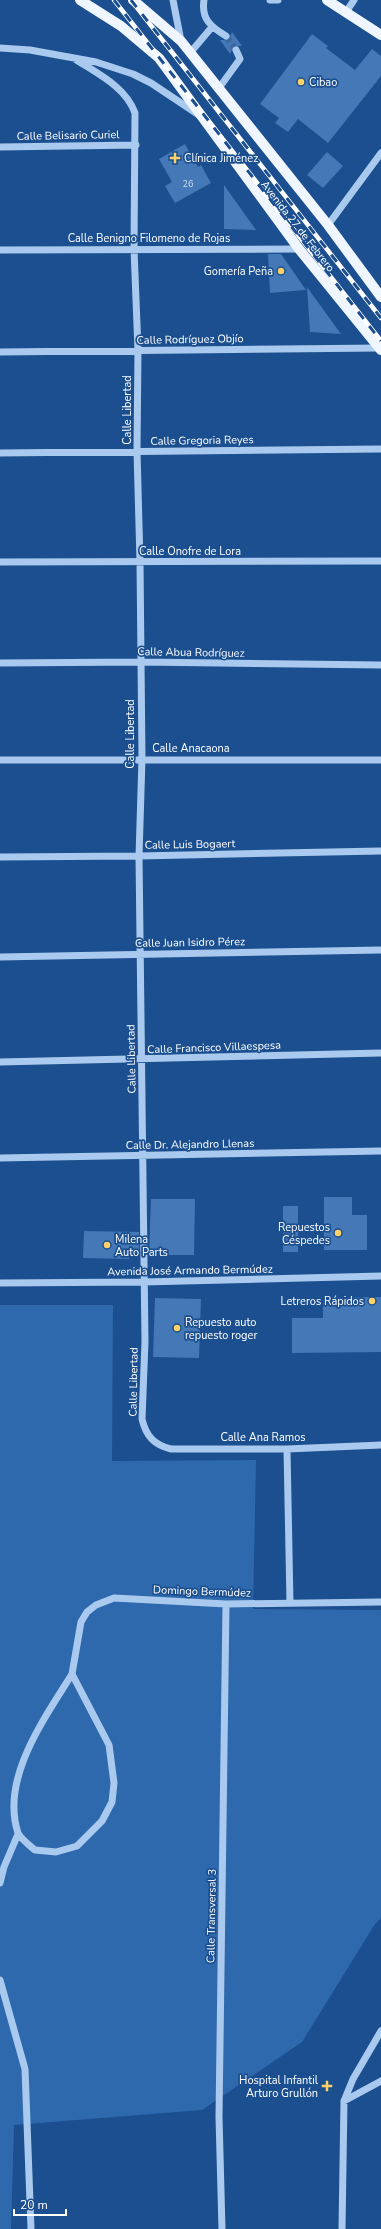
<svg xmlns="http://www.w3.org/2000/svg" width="381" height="2229" font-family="'Nunito Sans',sans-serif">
	<rect width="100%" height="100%" fill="#1b4f8f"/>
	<path fill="#2e69ad" d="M0,1305h113l-1,156 144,-1 -3,149 128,1v308l-6,6 -73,118 -100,68 -188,15 -3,104h-11z"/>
	<path fill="#4478b7" d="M232,32l10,14h-8l-4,8 -10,-14h9z
		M312,34l16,12 -2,2 29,22 17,-21 9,7v20l-53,67 -30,-24 -10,13 -13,-9 4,-5 -19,-14z
		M185,144l13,23 3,-2 10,18 -36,20 -10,-17 7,-4 -13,-23z
		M327,152l16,14 -20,22 -16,-13z
		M224,185l32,45 -32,-1z
		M268,254h13l25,36 -36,3z
		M307,287l34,47 -31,-2z
		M324,1197h28v18h15v35h-43z
		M151,1199h44l-1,56h-45z
		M283,1206h15v46h-15z
		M84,1231l55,1v23h-10v4l-46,-1z
		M381,1297v55l-89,1v-35h31v-20z
		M155,1298l46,1 -2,59 -46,-1z"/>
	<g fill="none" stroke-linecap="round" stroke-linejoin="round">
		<path stroke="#3d69a0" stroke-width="7" stroke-dasharray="7 3.5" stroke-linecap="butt" d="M226,36l10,14"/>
		<path stroke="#a9c9ee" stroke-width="7" d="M173,0l8,41
			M204,0c-3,19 7,27 22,36
			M270,0h8
			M346,12l8,-12
			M0,48l30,2 66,12 37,12 18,9 48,32
			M190,53l22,-26
			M75,59c23,15 51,28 60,54l-1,136 4,101 -1,101 3,111 2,197 -3,97 6,486 -3,77c4,17 12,26 29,30h116l94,-4
			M219,88l21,-29 -4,-9
			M0,147l136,-2
			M328,225l53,-72
			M0,250l299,-1
			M0,352l380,-4
			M0,453l381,-4
			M0,562l381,-1
			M0,663l141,-1 240,3
			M0,760h381
			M0,857l139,-1 242,-5
			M0,957l381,-7
			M0,1062l381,-9
			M0,1158l381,-7
			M0,1283l143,-1 238,-6
			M287,1449l3,154
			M72,1674c-27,44 -72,104 -54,159 3,6 11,12 17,17l21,2 21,-6 25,-25 10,-19 2,-19 -5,-38 -37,-71 9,-52 6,-10 9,-7 18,-7 112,6 155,-2
			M0,1883l4,-16 14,-33
			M0,1980l25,89 6,160
			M344,2101l37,-20
			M222,2229l-3,-112 7,-513
			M342,2229l2,-128 9,-22 28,-48"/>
		<path stroke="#f0f6ff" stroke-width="10" d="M80,0l41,26 38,32 140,191 82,101
			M133,0l48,41 147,184 53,72
			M327,0l54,35"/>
		<defs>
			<path id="rail" d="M114,0l267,341
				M131,0l250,318"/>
		</defs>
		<use href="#rail" stroke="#fff" stroke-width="4.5"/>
		<use href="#rail" stroke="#1b4f8f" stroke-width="3" stroke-dasharray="9" stroke-linecap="butt"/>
	</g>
	<g fill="#ffd166" stroke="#1b4f8f" stroke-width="1.5">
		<circle cx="301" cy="82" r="4"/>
		<path d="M173 152h4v4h4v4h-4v4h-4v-4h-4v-4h4z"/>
		<circle cx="281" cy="271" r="4"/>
		<circle cx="338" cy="1233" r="4"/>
		<circle cx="107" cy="1245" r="4"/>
		<circle cx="372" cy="1301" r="4"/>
		<circle cx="177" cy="1328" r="4"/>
		<path d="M325 2080h4v4h4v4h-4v4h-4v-4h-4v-4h4z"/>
	</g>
	<g text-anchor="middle" stroke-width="3.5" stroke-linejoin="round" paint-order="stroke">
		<g font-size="9" fill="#d0dded">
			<text x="188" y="187">26</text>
		</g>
		<g font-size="11" fill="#fff" stroke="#1b4f8f" text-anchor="start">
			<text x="309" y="86">Cibao</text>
			<text x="184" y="162">Clínica Jiménez</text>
			<text x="273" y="275" text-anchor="end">Gomería Peña</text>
			<text x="330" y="1231" text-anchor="end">Repuestos<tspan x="330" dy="13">Céspedes</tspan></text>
			<text x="115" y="1243">Milena<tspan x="115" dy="13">Auto Parts</tspan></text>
			<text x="364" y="1305" text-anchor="end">Letreros Rápidos</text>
			<text x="185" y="1326">Repuesto auto<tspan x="185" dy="13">repuesto roger</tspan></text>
			<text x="318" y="2084" text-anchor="end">Hospital Infantil<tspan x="318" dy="13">Arturo Grullón</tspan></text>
		</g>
		<g font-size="11" fill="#fff" stroke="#1b4f8f">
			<text transform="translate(68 135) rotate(-1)" y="4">Calle Belisario Curiel</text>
			<text transform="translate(298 226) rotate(52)" y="4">Avenida 27 de Febrero</text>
			<text x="149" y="242">Calle Benigno Filomeno de Rojas</text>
			<text transform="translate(190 339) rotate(-1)" y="4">Calle Rodríguez Objío</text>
			<text transform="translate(127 410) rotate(-90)" y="4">Calle Libertad</text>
			<text transform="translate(202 440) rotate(-1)" y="4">Calle Gregoria Reyes</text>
			<text x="190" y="555">Calle Onofre de Lora</text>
			<text transform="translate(191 652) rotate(1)" y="4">Calle Abua Rodríguez</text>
			<text transform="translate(130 734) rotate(-90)" y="4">Calle Libertad</text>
			<text x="191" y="752">Calle Anacaona</text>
			<text transform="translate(190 844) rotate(-1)" y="4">Calle Luis Bogaert</text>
			<text transform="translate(190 942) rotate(-1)" y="4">Calle Juan Isidro Pérez</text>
			<text transform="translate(214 1047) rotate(-2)" y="4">Calle Francisco Villaespesa</text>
			<text transform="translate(131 1059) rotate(-91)" y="4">Calle Libertad</text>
			<text transform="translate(190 1144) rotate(-1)" y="4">Calle Dr. Alejandro Llenas</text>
			<text transform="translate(190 1270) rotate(-1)" y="4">Avenida José Armando Bermúdez</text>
			<text transform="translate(133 1382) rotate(-89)" y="4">Calle Libertad</text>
			<text x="263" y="1441">Calle Ana Ramos</text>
			<text transform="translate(202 1591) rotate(2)" y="4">Domingo Bermúdez</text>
			<text transform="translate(211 1916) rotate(-89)" y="4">Calle Transversal 3</text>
		</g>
	</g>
	<path d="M14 2209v6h52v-6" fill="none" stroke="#ffffff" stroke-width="2"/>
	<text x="20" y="2209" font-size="12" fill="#ffffff" stroke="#1b4f8f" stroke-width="3" paint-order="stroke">20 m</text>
</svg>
